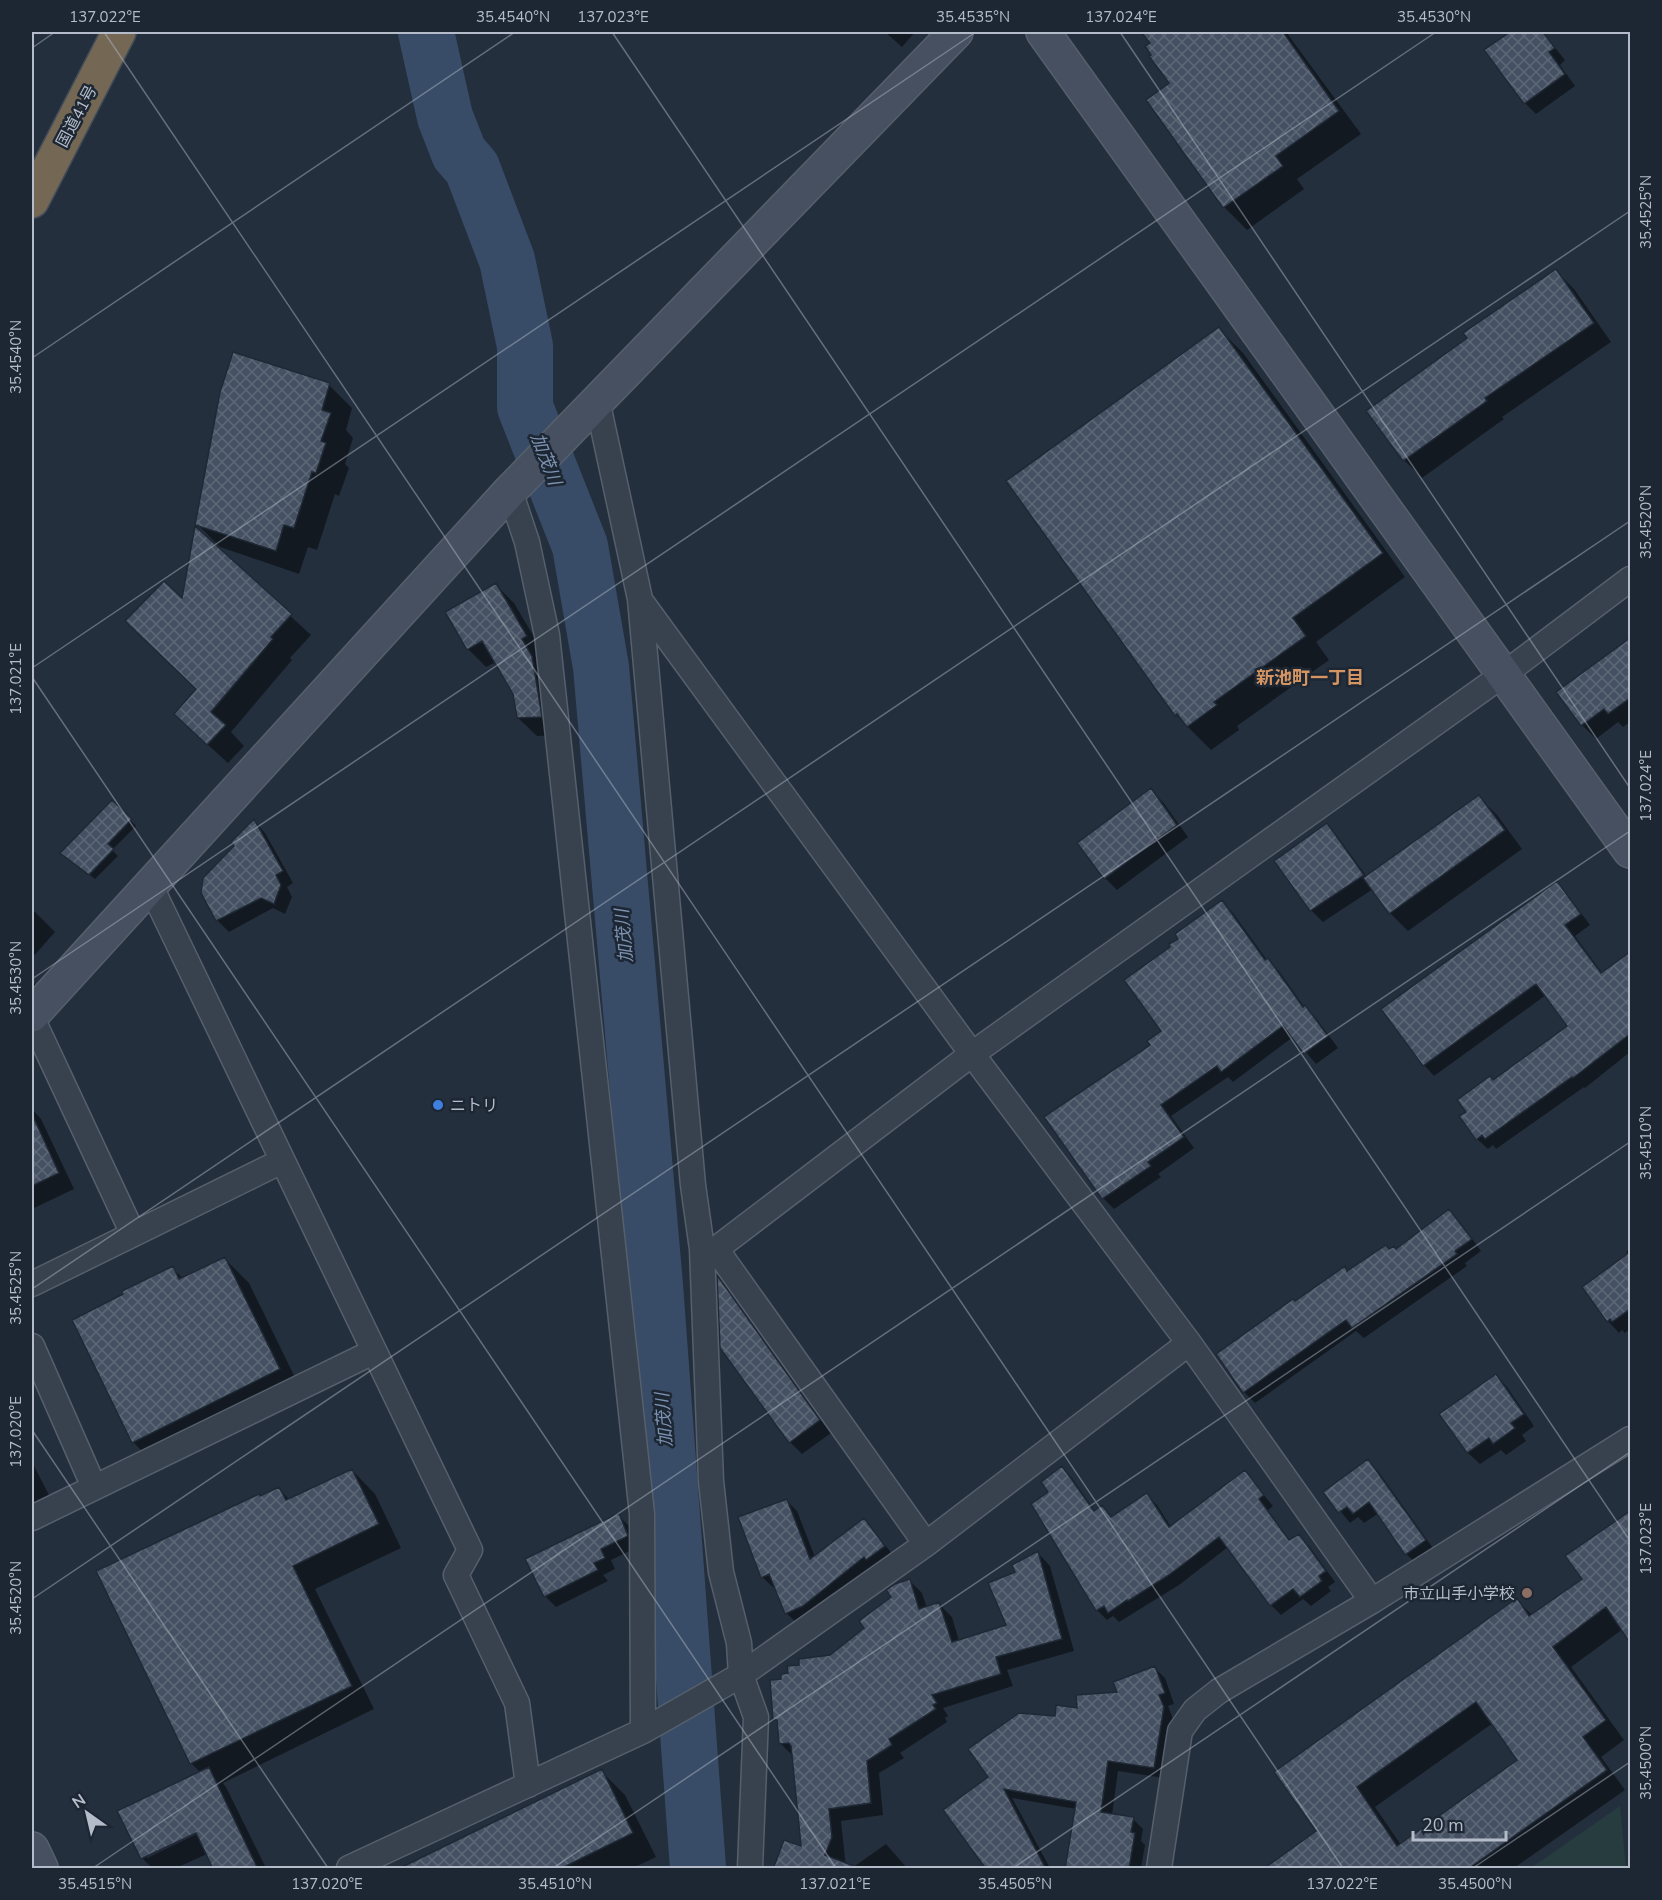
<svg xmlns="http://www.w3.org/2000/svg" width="1662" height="1900" font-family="'Nunito Sans','Noto Sans JP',sans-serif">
	<defs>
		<pattern id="building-cross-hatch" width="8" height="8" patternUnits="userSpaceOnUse" patternTransform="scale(1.5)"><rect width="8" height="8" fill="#455162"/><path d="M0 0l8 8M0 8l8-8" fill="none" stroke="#5d6877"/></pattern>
	</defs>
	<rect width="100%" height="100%" fill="#242f3e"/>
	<path fill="#263c3f" d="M1620,1806l6,62h-95z"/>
	<path fill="#0007" fill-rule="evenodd" d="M885,32h30l-13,15z
		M1143,32h84l6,7 11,-7h42l75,102 -64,45 7,10 -57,41 -23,-23 -76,-107 24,-17 -20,-39z
		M1512,32h30l23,28 -5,5 15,21 -39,28 -11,-11 -38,-53z
		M1556,271l18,18 37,53 -109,75 2,2 -82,59 -18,-18 65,-121z
		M1219,329l24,24 162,224 -89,65 13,18 -92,66 2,4 -28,20 -35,-35z
		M329,385l23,23 -6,22 7,8 -8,26 4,4 -10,28 -4,-2 -18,56 -9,-3 -9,27 -79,-27 -23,-23z
		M196,529l115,106 -21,23 2,2 -61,72 13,14 -16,17 -32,-29 2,-44 -15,-89z
		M496,585l18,18 30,51 15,81 -22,1 -19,-18 -4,-24 -18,-32 -10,5 -18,-18 -21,-36z
		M1630,640v82l-7,5 -5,-5 -22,17 -14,-14 -24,-33z
		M1151,790l12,12 25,35 -71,53 -12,-12z
		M1479,797l18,18 25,34 -114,82 -18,-18 -17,-24 -50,33 -12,-12 -35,-49 51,-36 11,12 29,40z
		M112,802l24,24 -24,24 6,6 -23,23 -27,-21z
		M254,821l11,12 28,50 -6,4 5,10 -7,17 -12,-6 -44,24 -12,-12 -15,-27z
		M1557,883l10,11 23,31 -15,11 28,38 27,-20v98l-45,36 -1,-1 -88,62 -3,-4 -5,4 -11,-10 -9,-27 26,-31 75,-54 -23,-32 -112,81 -10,-11 -41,-56z
		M1222,902l11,11 34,47 12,11 26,37 11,10 22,30 -22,16 -23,-27 -60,45 -5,-5 -57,39 23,32 -36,26 3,3 -47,32 -11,-11 49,-153 11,-13 17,-93z
		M32,909l23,23 -23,26z
		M32,981l4,4 -4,5z
		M32,1109l9,10 33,70 -42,20z
		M1449,1211l11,11 21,29 -16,12 2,3 -103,72 -8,-7 -101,72 -11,-11 51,-89 49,-35 4,4 41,-21 8,-1z
		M1630,1248v81l-5,4 -3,-3 -3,3 -11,-12 -24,-33 45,-33 -3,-3z
		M225,1259l24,24 54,111 -146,72 -24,-24 39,-174 12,11z
		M719,1279l10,10 102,144 -29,21 -12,-12z
		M1496,1375l11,12 27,39 -12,9 4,6 -20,14 -5,-5 -21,14 -12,-11 -27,-39z
		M1368,1461l10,10 57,80 -18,13 -11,-10 -27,-41 -15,10 -6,-6 -8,6 -25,-31z
		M32,1462l19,37 -19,10z
		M1062,1468l10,10 23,33 7,-4 11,11 34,-23 10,10 14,22 73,-55 29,34 -5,4 22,31 9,-5 10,10 26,36 -7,5 3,4 -20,15 -8,-7 -22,16 -10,-10 -43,-58 -49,38 -60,37 -6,-6 -6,4 -10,-10 -47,-117z
		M352,1470l23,24 26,54 -86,41 59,120 -151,74 3,4 40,81h-51l-8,-14 -31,14h-24l-10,-10 58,-86 -9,-9 -93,-191 181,-83 11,11zM202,1828l1,3 -56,27v-4z
		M786,1500l11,11 18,46 49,-37 31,37 -97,67 -12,-11 -10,-26 -2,1 -12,-11z
		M1630,1513v127l-7,-11 -52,38 53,73 -23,17 24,33 -111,78h-248l53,-37 198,-231 15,15 52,-35 -16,-24zM1493,1723l27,37 -119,85 -26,-38z
		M618,1515l11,11 9,21 -27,13 4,9 -12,6 5,6 -52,26 -11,-11z
		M1038,1553l12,13 24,85 -67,19 6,16 -70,22 5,8 -3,2 2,4 -47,31 4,5 -25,15 4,42 -42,6 5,47 -44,-20 -9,-92 -13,-13 -1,-20 -4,-4 8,-39 47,-23 36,-29 44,-47 12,12 5,15 12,-4 13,13 7,24 49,-15 9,-53z
		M1155,1668l10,10 9,26 -6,2 5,13 -9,59 -46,-7 -6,44 21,4 10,10 -2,12 4,4 -4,23h-74l9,-59 -64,-11 38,70h-62l2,-91 66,-59 63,-24z
		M601,1771l24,24 31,62 -23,11h-232z
		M886,1844l21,24h-55z"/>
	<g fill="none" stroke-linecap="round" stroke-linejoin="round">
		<path stroke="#394c67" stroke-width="56" d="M426,32l19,85 14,36 13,15 35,92 18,86v61l55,139 21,121 54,618 43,583"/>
	</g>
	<path fill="url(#building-cross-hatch)" stroke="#1f2835" stroke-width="1.5" fill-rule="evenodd" d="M1141,32h142l56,79 -63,45 7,10 -60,42 -77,-108 23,-17 -20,-27 2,-1 -6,-9 5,-3z
		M1510,32h33l12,16 -6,4 16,22 -41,30 -40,-54z
		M1556,269l38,54 -109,75 2,3 -84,60 -37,-50 101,-73 -4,-5z
		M1219,327l164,226 -90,65 13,18 -92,66 3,3 -30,22 -10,-13 -2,2 -169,-235z
		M233,352l97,31 -8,27 9,3 -10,28 5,2 -10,30 -4,-1 -18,56 -10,-3 -8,26 -81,-26 25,-133z
		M195,526l97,88 -21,23 2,2 -62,73 15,13 -19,20 -33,-31 22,-25 -71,-68 39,-40 18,17z
		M496,583l31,53 -5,3 10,17 10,61 -25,1 -4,-24 -31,-53 -15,9 -22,-38z
		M1630,638v60l-22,16 -4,-5 -23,17 -25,-34z
		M1151,788l26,37 -73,54 -27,-36z
		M1479,795l26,35 -116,84 -26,-36z
		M112,800l20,19 -24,25 6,5 -25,26 -29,-22z
		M254,819l29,52 -7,4 5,10 -7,19 -13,-6 -45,23 -15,-28 2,-15 31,-32 -3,-4z
		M1327,823l37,52 -54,36 -36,-50z
		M1557,881l24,33 -16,11 36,48 29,-21v82l-57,44 -1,-1 -87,62 -3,-4 -6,5 -17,-24 7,-4 -9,-12 33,-24 3,4 74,-54 -31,-42 -113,82 -42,-57z
		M1222,900l43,60 3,-2 35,49 2,-2 23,31 -24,18 -21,-28 -62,46 -4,-6 -56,39 23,32 -36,25 3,4 -49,33 -58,-82 106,-72 -3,-4 14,-10 -37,-51 46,-33 -1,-3 9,-5 -3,-5z
		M32,1114l27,59 -27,13z
		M1449,1209l23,30 -17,12 2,3 -105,74 -6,-8 -103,73 -27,-39 77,-55 2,2 50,-35 2,5 39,-26 3,4 5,-3 2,3z
		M1630,1252v57l-18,13 -2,-3 -3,3 -25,-35z
		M225,1257l55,112 -148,74 -60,-123 51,-26 -1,-3 51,-25 6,13z
		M717,1275l103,145 -31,23 -69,-95z
		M1496,1374l28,40 -13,9 4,5 -22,16 -4,-6 -22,15 -28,-39z
		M1368,1459l58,81 -21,15 -36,-53 -16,12 -6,-7 -9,6 -15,-21z
		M1062,1466l32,45 8,-6 9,12 36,-24 22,34 76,-57 19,25 -5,4 30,41 10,-6 27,37 -7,5 3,5 -22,16 -7,-8 -23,17 -51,-69 -50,38 -41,26 -1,-1 -19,13 -4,-7 -8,5 -65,-107 17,-12 -7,-10z
		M352,1469l27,55 -86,42 59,120 -162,78 -94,-193 163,-77 1,2 19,-9 7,13z
		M787,1499l23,60 54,-41 21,28 -19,14 -2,-3 -61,49 -18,8 -16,-40 -8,4 -23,-61z
		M1630,1511v132l-24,-36 -53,40 53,73 -23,17 24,33 -139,99h-205l53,-38 -42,-59 243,-174 12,18 53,-37 -17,-23zM1476,1702l41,58 -120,86 -40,-59z
		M619,1513l9,23 -27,13 4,9 -11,5 4,7 -54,27 -19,-38z
		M1038,1551l24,88 -66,18 5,17 -69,21 5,8 -4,2 3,4 -47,30 3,6 -25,16 4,42 -42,6 3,28 -7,18 29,11v3h-81l11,-29 17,6 -10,-100 -2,-3 -10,1 -2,-24h-4l-3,-40 11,-1v-5l7,-1 -1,-7 12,-1v-6l31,-4 34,-27 -5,-7 32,-24 -5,-7 9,-6 15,-5 9,30 20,-7 13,40 54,-17 -18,-42 27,-11 -3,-7z
		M1155,1666l10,27 -6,2 5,12 -10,61 -46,-7 -7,51 33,5 -3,15 4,1 -6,36h-64l11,-67 -72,-13 42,80h-60l-43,-59 45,-33 -20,-28 51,-36 36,3 1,-11 21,3 -1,-13 41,-3 -4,-10z
		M209,1767l49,102h-45l-17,-36 -55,26 -24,-48z
		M602,1769l31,64 -73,36h-162z"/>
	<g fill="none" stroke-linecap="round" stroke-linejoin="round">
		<defs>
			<path id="street" d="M597,400l43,199 53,586 9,64 9,232 10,91 18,71 2,32 15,42 -6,151
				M510,491l17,51 20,93 95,879 1,217
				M640,600l332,454 217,289 183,258
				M150,885l320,665 -14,25 61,128 11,82
				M32,1018l101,216
				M32,1284l250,-123
				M32,1346l62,141
				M32,1518l341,-166
				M926,1544l-210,-295 256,-195 532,-380 126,-95
				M349,1868l294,-137 98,-56 185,-131 263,-201
				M1159,1868l21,-137 15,-21 24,-19 153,-90 258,-162"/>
			<path id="secondary" d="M1043,32l587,819
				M32,1015l478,-524 446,-459
				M32,1849l9,19"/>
			<path id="highway" d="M32,201l87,-169"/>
		</defs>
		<use href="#street" stroke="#565f6c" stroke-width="27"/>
		<use href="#secondary" stroke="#565f6c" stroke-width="36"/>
		<use href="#highway" stroke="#434c59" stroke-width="36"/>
		<use href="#street" stroke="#38414e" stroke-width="24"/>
		<use href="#secondary" stroke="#465061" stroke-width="33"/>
		<use href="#highway" stroke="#746855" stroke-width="33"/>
	</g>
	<path fill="none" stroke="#b4bcc9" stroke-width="1.5" stroke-opacity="0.45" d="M104,32l1239,1836M612,32l1018,1509M1120,32l510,756M1628,32l2,3M32,48l23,-16M32,358l483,-326M32,668l944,-636M32,677l804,1191M32,979l1404,-947M32,1289l1598,-1078M32,1430l296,438M32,1599l1598,-1078M93,1868l1537,-1037M553,1868l1077,-726M1013,1868l617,-416M1473,1868l157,-106"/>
	<circle fill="#3f7fe0" stroke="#1d2633" stroke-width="2" cx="438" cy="1105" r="6"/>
	<circle fill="#8d6e63" stroke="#1d2633" stroke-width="2" cx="1527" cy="1593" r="6"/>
	<g text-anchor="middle" stroke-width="5" stroke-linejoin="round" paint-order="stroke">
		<g font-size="16" fill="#b4bcc9" stroke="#1d2633">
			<text transform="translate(76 116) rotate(-62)" y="6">国道41号</text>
		</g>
		<g font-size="16" fill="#b4bcc9" stroke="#1d2633" text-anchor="start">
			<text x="450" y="1111">ニトリ</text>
			<text x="1515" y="1599" text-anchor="end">市立山手小学校</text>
		</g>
		<g font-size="18" font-style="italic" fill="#7c92b1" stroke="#1d2633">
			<text transform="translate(546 459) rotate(69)" y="6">加茂川</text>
			<text transform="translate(624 936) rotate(-95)" y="6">加茂川</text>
			<text transform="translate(664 1420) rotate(-94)" y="6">加茂川</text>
		</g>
		<g font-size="18" font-weight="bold" fill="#d59563" stroke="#1d2633">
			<text x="1310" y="684">新池町一丁目</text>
		</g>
	</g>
	<rect width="1662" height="1900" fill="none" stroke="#1d2633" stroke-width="66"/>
	<g transform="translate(87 1813) rotate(326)" stroke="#1d2633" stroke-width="4.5" paint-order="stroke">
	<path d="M0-4.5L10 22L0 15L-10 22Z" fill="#b4bcc9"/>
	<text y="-9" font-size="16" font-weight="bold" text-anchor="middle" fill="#b4bcc9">N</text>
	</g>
	<path d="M1413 1831v9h93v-9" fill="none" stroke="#b4bcc9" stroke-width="3"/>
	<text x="1422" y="1831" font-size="18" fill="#b4bcc9" stroke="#1d2633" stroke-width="4.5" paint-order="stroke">20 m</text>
	<rect x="33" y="33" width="1596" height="1834" fill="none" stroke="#b4bcc9" stroke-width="2"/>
	<g font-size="15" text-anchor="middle" fill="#b4bcc9">
		<text x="105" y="22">137.022°E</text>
		<text x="513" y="22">35.4540°N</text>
		<text x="613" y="22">137.023°E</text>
		<text x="973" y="22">35.4535°N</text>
		<text x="1121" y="22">137.024°E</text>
		<text x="1434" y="22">35.4530°N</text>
		<text transform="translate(1646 212) rotate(-90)" y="5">35.4525°N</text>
		<text transform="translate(16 357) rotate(-90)" y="5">35.4540°N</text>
		<text transform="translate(1646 522) rotate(-90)" y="5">35.4520°N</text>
		<text transform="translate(16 679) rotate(-90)" y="5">137.021°E</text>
		<text transform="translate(1646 786) rotate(-90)" y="5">137.024°E</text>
		<text transform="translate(16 978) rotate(-90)" y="5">35.4530°N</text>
		<text transform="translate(1646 1143) rotate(-90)" y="5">35.4510°N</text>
		<text transform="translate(16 1288) rotate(-90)" y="5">35.4525°N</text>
		<text transform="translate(16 1432) rotate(-90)" y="5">137.020°E</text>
		<text transform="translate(1646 1539) rotate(-90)" y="5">137.023°E</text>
		<text transform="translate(16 1598) rotate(-90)" y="5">35.4520°N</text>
		<text transform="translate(1646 1763) rotate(-90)" y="5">35.4500°N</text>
		<text x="95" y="1889">35.4515°N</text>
		<text x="327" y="1889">137.020°E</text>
		<text x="555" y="1889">35.4510°N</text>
		<text x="835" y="1889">137.021°E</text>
		<text x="1015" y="1889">35.4505°N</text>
		<text x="1342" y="1889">137.022°E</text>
		<text x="1475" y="1889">35.4500°N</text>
	</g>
</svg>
